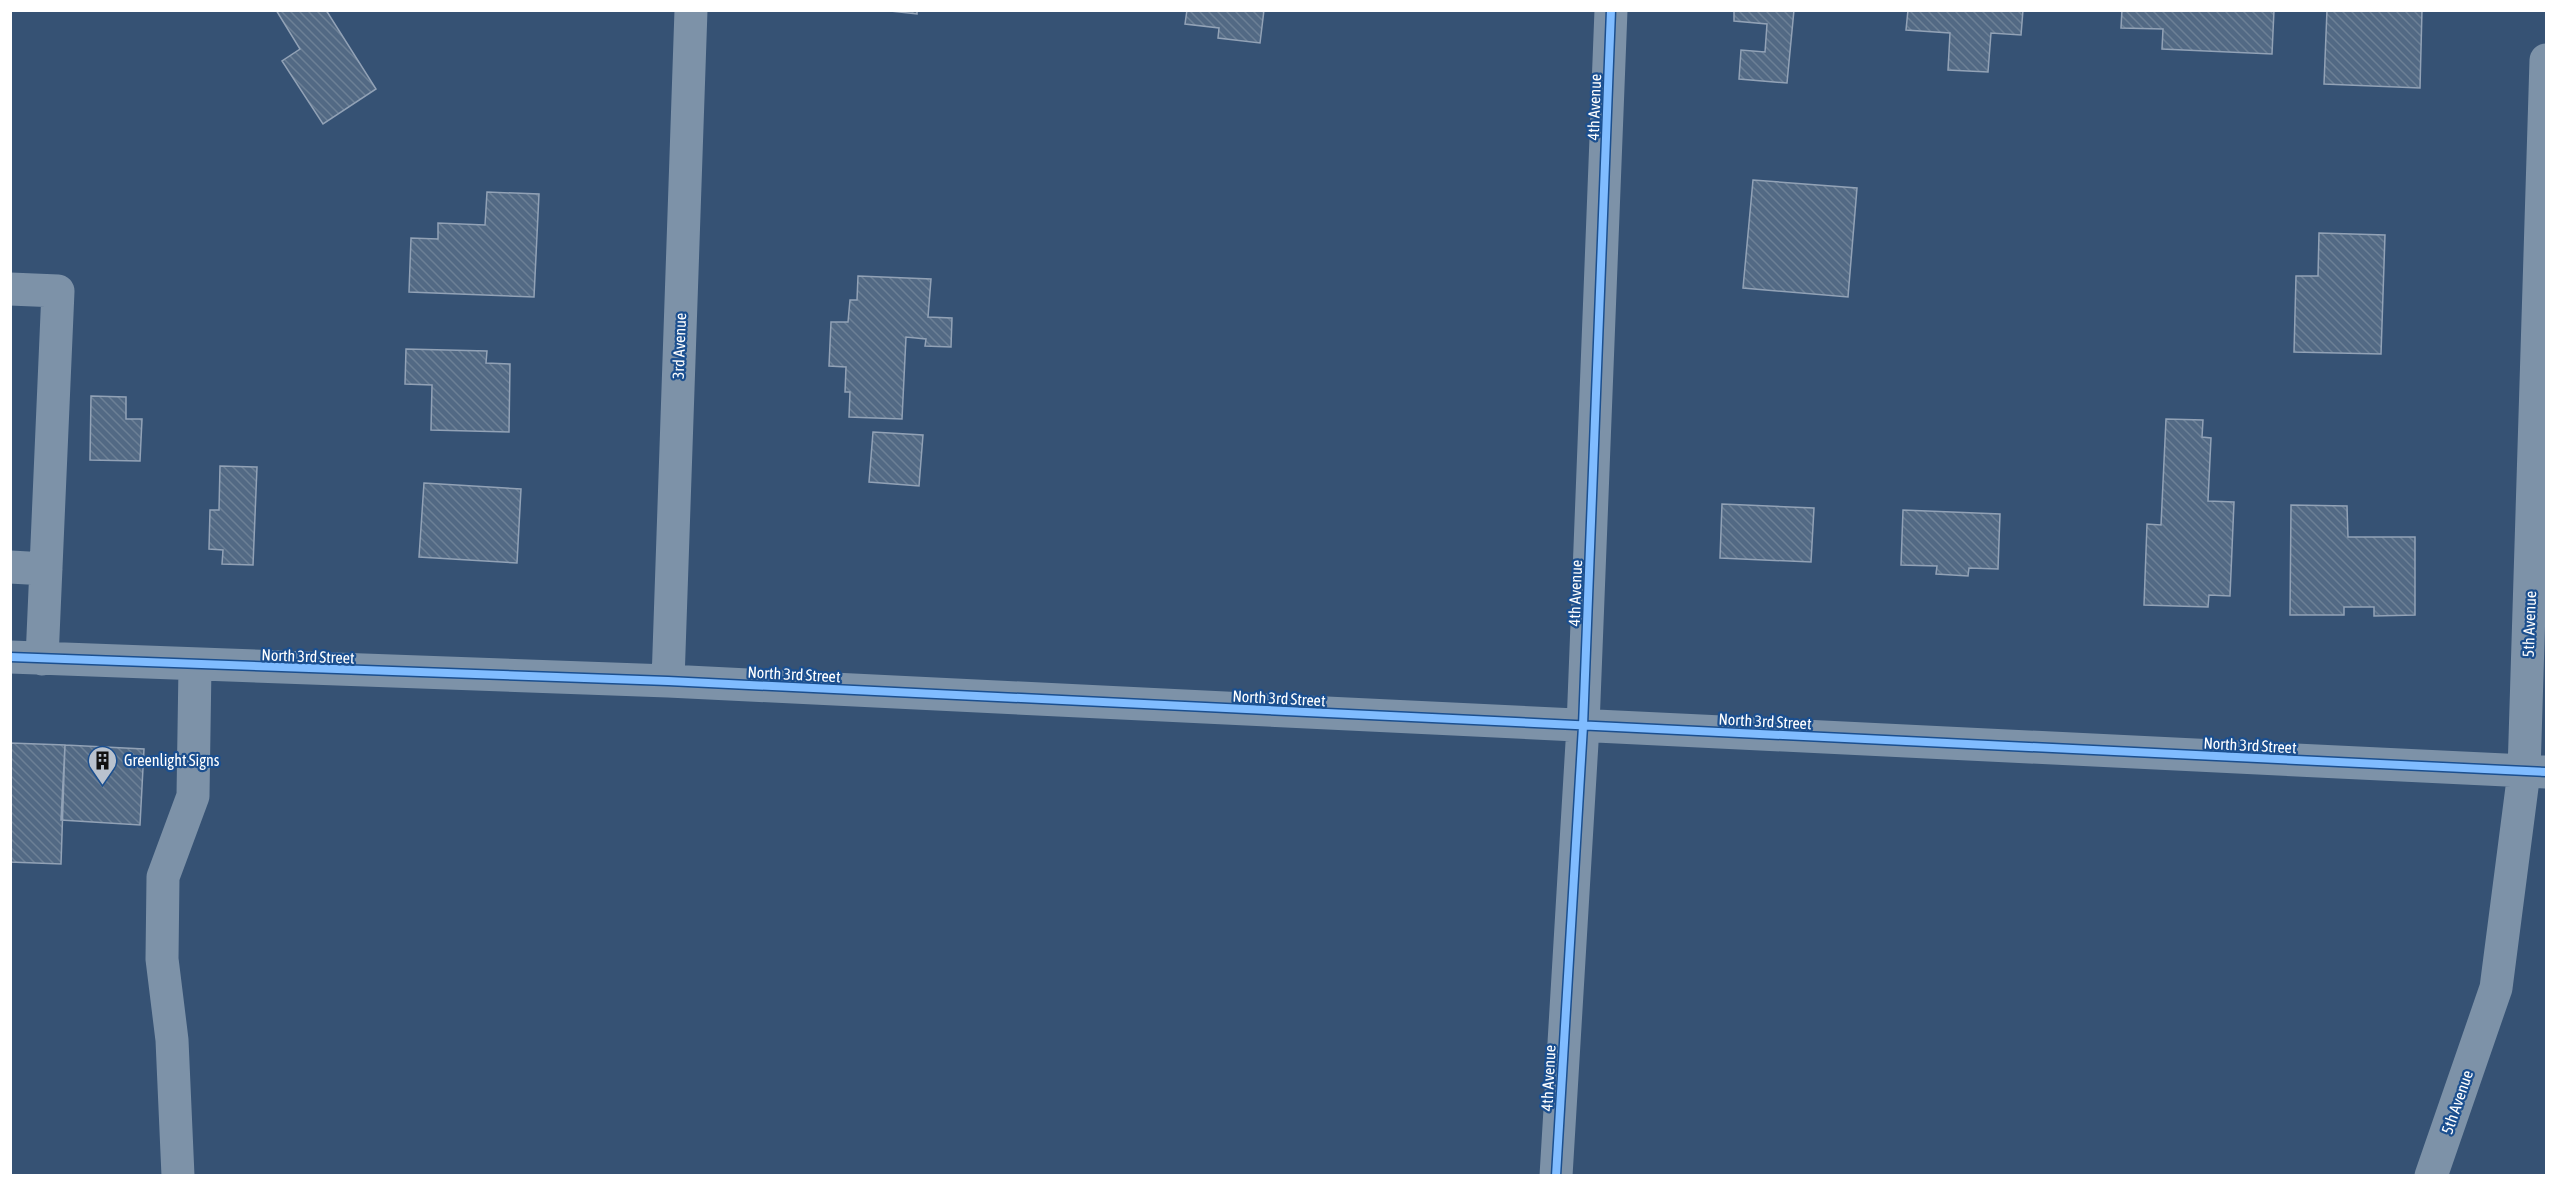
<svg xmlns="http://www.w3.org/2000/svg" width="2557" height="1186" font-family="'Asap Condensed',sans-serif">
	<defs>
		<pattern id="building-back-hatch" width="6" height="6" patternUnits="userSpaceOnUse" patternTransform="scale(1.5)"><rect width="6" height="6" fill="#526984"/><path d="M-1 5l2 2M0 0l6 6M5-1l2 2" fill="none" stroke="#6c8096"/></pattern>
	</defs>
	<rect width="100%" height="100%" fill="#365274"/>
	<path fill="url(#building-back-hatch)" stroke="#92a2b6" stroke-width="1.5" d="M276,10h50l50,79 -53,35 -41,-63 18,-12z
		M881,10h36v4z
		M1187,10h77l-4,33 -42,-5 1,-10 -34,-4z
		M1734,10h60l-7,73 -48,-4 2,-29 24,2 2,-28 -33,-3z
		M1908,10h115l-2,25 -30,-2 -3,39 -40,-2 2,-37 -44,-3z
		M2122,10h152l-2,44 -110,-5 1,-20 -42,-1z
		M2327,10h95l-2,78 -96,-4z
		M1753,180l104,8 -9,109 -105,-9z
		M487,192l52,2 -5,103 -125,-5 2,-54 27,1v-16l47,2z
		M2319,233l66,2 -4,119 -87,-2 2,-76h22z
		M858,276l73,3 -3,38 24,1 -1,29 -26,-1 1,-7 -20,-2 -4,82 -53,-2 1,-25h-5l1,-25 -17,-1 2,-44h17l2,-22h7z
		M406,349l81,2 -1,12 24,1 -1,68 -78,-2 1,-45 -27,-1z
		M91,396l35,1v22h16l-2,42 -50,-1z
		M2166,419l37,1 -1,17 9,1 -3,63 26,1 -4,94 -21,-1 -1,12 -64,-2 3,-81 14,1z
		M873,432l50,3 -4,51 -50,-4z
		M220,466l37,1 -4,98 -31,-1 1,-14 -14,-1 1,-39h9z
		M424,483l97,6 -4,74 -98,-6z
		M1722,504l92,4 -3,54 -91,-4z
		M2291,505l56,1 1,31h67v78l-41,1v-9h-30v8h-54z
		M1903,510l97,4 -2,55 -29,-1 -1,8 -32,-2 1,-8 -36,-1z
		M10,743l55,2 -4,119 -51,-2z
		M65,745l79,4 -4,76 -79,-5z"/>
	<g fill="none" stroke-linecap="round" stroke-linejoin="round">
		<path stroke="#7d92a8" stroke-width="33" d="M10,289l48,2 -16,368
			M10,567l36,2
			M10,657l658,24 1878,91
			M668,681l23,-671
			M178,1176l-6,-136 -10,-81 1,-82 30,-81 2,-130
			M1556,1176l27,-450 28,-716
			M2431,1176l65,-188 28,-216 22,-712"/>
		<defs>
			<path id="cycleway" d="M10,657l658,24 1878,91
				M1556,1176l27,-450 28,-716"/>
		</defs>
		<use href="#cycleway" stroke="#1b4f8f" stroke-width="11"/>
		<use href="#cycleway" stroke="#80bcff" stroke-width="8"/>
	</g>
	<defs>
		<symbol id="building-pin" viewBox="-11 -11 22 30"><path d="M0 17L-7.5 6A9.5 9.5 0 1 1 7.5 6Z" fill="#b9c2ce" stroke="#1b4f8f"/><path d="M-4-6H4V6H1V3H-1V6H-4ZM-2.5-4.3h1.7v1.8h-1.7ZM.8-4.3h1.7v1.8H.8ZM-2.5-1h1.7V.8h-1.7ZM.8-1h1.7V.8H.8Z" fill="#111"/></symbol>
	</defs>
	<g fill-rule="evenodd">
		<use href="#building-pin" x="86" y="744" width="33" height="45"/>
	</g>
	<g text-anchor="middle" stroke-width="4.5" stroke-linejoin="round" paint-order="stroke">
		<g font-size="16" fill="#fff" stroke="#1b4f8f">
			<text transform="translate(1594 107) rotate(-88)" y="6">4th Avenue</text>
			<text transform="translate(679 346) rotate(-88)" y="6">3rd Avenue</text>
			<text transform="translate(1575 593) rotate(-88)" y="6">4th Avenue</text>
			<text transform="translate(2529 624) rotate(-88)" y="6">5th Avenue</text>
			<text transform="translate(308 656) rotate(2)" y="6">North 3rd Street</text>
			<text transform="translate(794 674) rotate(3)" y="6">North 3rd Street</text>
			<text transform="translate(1279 698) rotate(3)" y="6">North 3rd Street</text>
			<text transform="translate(1765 721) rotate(3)" y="6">North 3rd Street</text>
			<text transform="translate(2250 745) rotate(3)" y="6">North 3rd Street</text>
			<text transform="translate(1548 1078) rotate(-87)" y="6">4th Avenue</text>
			<text transform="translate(2457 1102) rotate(-71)" y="6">5th Avenue</text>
		</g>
		<g font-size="16" fill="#fff" stroke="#1b4f8f" text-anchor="start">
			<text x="124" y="766">Greenlight Signs</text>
		</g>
	</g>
	<rect width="2557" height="1186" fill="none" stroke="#ffffff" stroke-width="24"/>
</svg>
